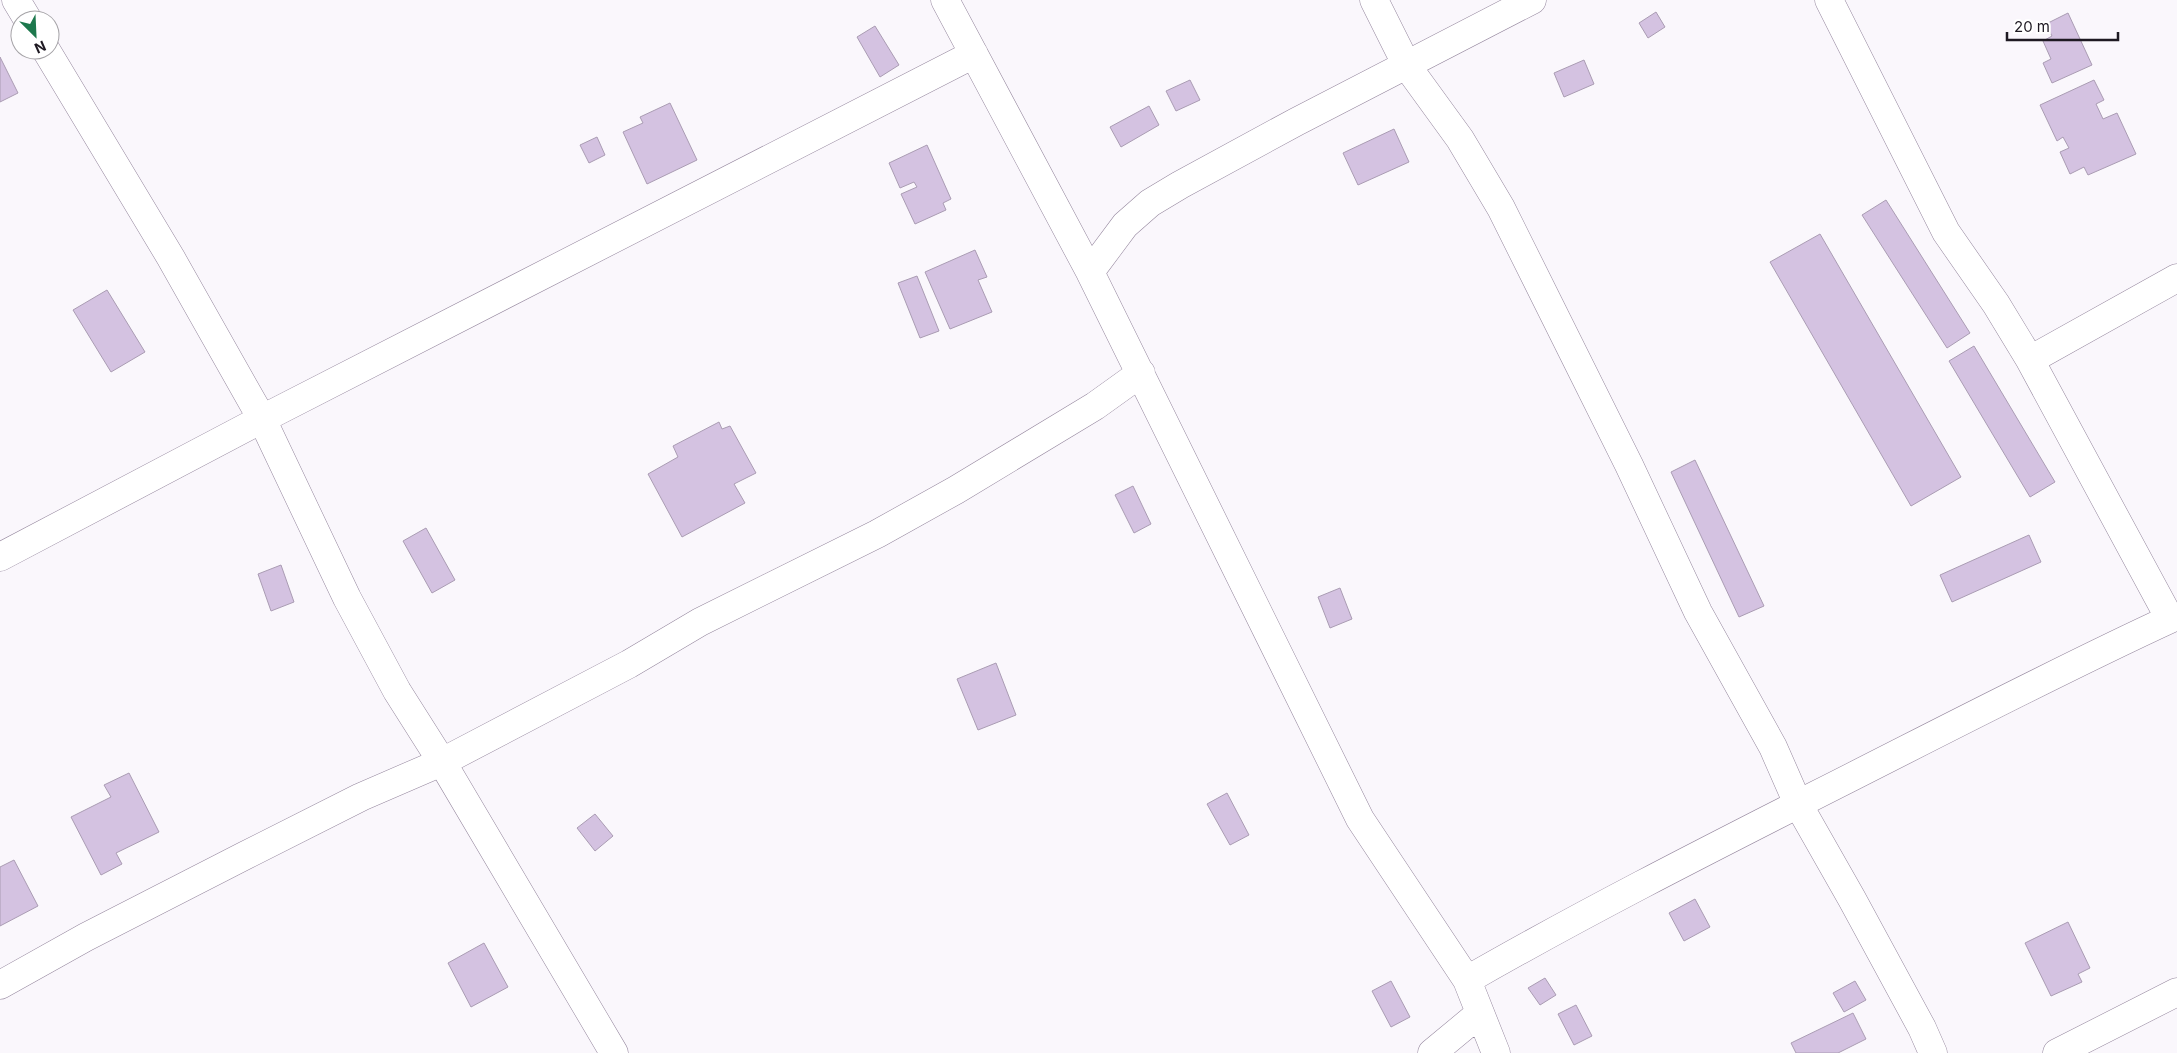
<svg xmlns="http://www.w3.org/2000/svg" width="2177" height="1053" font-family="Inter,sans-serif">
	<rect width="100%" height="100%" fill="#faf7fc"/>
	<path fill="#d4c2e1" stroke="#aa9cb3" d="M1656,12l9,15 -17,11 -9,-15z
		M2068,13l24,52 -40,18 -9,-20 8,-4 -8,-18 9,-5 -6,-12z
		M875,26l24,39 -19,12 -23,-40z
		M0,57l18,36 -18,9z
		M1584,60l10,24 -30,13 -10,-24z
		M1190,80l10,20 -24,11 -10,-20z
		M2094,80l10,20 -8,4 7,15 14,-6 19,41 -48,21 -4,-8 -14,7 -10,-22 9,-4 -6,-11 -6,4 -17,-36z
		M670,103l27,57 -50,24 -24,-52 20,-9 -3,-6z
		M1149,106l10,19 -38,22 -11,-20z
		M1394,129l15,33 -51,23 -15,-32z
		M597,137l8,18 -16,8 -9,-18z
		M927,145l24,54 -8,4 3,7 -31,14 -14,-30 16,-7 -3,-5 -14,6 -11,-25z
		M1886,200l84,133 -23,15 -85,-133z
		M1820,234l141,243 -50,29 -141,-244z
		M975,250l12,27 -9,3 14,32 -42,17 -25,-57z
		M917,276l22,55 -19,7 -22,-55z
		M107,290l38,62 -34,20 -38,-62z
		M1974,346l81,136 -25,15 -81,-136z
		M719,422l3,7 8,-3 26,47 -22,11 11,19 -63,34 -34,-63 30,-17 -5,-11z
		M1695,460l69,146 -25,11 -68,-145z
		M1133,486l18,38 -17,9 -19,-38z
		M426,528l29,52 -23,13 -29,-52z
		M2029,535l12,27 -89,40 -12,-27z
		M281,565l13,37 -23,9 -13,-37z
		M1340,588l12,31 -22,9 -12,-31z
		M996,663l20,52 -38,15 -21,-51z
		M129,773l30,59 -43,21 6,11 -21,11 -30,-58 40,-20 -7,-12z
		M1227,793l22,42 -19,10 -23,-41z
		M595,814l18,22 -18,15 -18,-23z
		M14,860l24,46 -38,20v-59z
		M1695,899l15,28 -26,14 -15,-28z
		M2068,922l22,46 -12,6 4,8 -31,14 -26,-53z
		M484,943l24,44 -37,20 -23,-44z
		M1545,978l11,17 -16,10 -12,-17z
		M1391,981l19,36 -19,10 -19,-36z
		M1855,981l11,19 -22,12 -11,-19z
		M1576,1005l16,31 -18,9 -16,-31z
		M1853,1013l13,26 -28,14h-42l-5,-10z"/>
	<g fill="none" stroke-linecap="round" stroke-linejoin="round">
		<defs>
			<path id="minor" d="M16,0l12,20
				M945,0l145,272 270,547 107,161 29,73
				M1374,0l33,66 53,73 41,69 128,257 69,147 75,135 25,57 54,95 70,129 11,25
				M46,50l125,208 91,161 85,179 50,93 45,71 172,291
				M1090,272l35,-47 25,-22 30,-18 116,-63 236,-122
				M2030,360l147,-82
				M0,557l262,-138 712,-365
				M1467,980c115,-66 233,-126 351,-186 117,-59 233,-120 352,-175l-140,-259 -34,-56 -50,-72 -117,-232
				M0,985l86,-48 160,-82 115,-58 81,-35 187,-98 71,-42 177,-88 79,-44 139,-84 46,-33
				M1432,1053l47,-39
				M2057,1053l120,-61"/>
		</defs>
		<use href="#minor" stroke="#95879e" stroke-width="29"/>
		<use href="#minor" stroke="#fff" stroke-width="28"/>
	</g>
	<g transform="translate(35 35) rotate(156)"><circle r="24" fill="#ffffff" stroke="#a5a3a7"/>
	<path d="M0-4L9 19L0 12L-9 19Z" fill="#1d784d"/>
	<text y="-8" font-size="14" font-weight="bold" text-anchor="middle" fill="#1e1922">N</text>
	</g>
	<path d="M2007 32v8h111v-8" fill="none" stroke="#1e1922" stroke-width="2.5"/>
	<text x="2014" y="32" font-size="15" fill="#1e1922" stroke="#ffffff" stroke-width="4" paint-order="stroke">20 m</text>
</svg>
